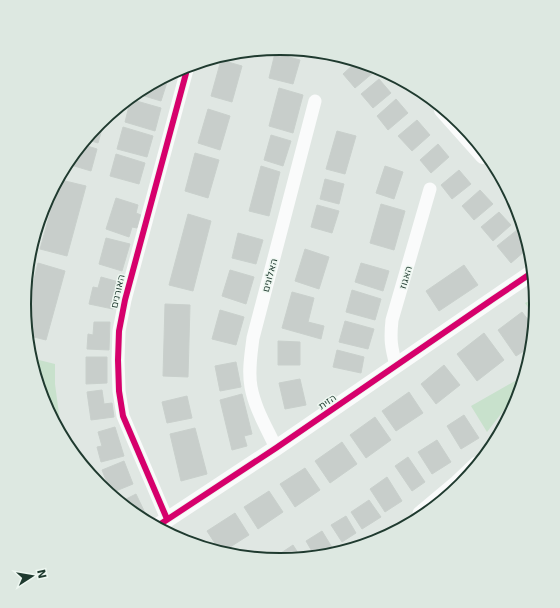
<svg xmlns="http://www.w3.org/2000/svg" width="560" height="608" font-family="'DejaVu Sans','Noto Sans Hebrew',sans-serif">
	<rect width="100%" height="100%" fill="#e0e7e3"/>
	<path fill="#c8e1cc" d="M535,298l1,6 -2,12 -9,-13z
		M35,359l20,5v20l6,45 -18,-27z
		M522,377l-4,15 -31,40 -16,-26z"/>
	<path fill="#c8cecb" stroke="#c9d0cc" d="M275,53l25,7 -7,24 -24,-6z
		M221,60l21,6 -10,36 -21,-6z
		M355,63l13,3 6,6 -19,16 -12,-14z
		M166,78l2,1 -7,22 -20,-6z
		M379,79l12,14 -18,15 -12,-14z
		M279,88l24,7 -10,38 -24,-7z
		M396,99l12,14 -20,17 -11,-14z
		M133,100l28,8 -6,23 -30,-9 5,-20z
		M208,109l22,7 -10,34 -22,-7z
		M417,120l13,15 -18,16 -14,-15z
		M102,121l2,1 -6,21 -10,-3 11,-17z
		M123,127l30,9 -6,21 -30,-8z
		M337,131l19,5 -11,38 -19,-5z
		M271,135l20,6 -8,25 -19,-6z
		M438,144l11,13 -18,16 -11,-13z
		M84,145l13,4 -6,22 -20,-6z
		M195,153l24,7 -11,38 -23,-7z
		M116,154l29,9 -6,21 -29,-8z
		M261,166l19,6 -11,44 -20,-5z
		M385,166l18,6 -9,27 -18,-6z
		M459,170l12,14 -19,15 -11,-14z
		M325,179l19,5 -5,20 -19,-5z
		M61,180l25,6 -19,70 -27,-7 18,-64z
		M480,190l13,14 -19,16 -12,-14z
		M116,198l22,7 -2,8 5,2 -4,13 -5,-1 -3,10 -23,-8z
		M381,204l24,7 -11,39 -24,-7z
		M317,205l22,6 -7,22 -21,-6z
		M499,212l12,13 -18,16 -12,-14z
		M188,214l23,7 -18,70 -24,-6z
		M517,230l6,7 2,14 -14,12 -14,-17z
		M238,233l25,7 -7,24 -24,-6z
		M106,238l24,6 -8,27 -23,-7z
		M305,249l24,8 -10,32 -24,-8z
		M38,263l27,8 -19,69 -16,-4 -4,-24z
		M361,263l28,8 -6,20 -28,-9z
		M464,265l14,20 -39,26 -13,-20z
		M230,270l24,7 -8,27 -24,-8z
		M101,277l18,5 -6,27 -24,-5 4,-17 5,1z
		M352,290l29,9 -6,21 -29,-8z
		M292,292l22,6 -6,24 16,4 -3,13 -39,-11z
		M165,304l25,1 -2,72 -25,-1z
		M220,310l24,7 -8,28 -24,-6z
		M522,312l10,13 -5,24 -11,7 -18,-26z
		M345,321l29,8 -6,20 -29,-7z
		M94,322h16l-1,28 -22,-1 1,-15 5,1z
		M484,333l20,27 -27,21 -20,-27z
		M278,341l22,1v23h-22z
		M337,350l27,7 -3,16 -28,-6z
		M86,357h21v26l-21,1z
		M236,362l5,25 -21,4 -5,-25z
		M444,365l16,20 -24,19 -15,-20z
		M300,379l6,26 -21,4 -6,-26z
		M102,390l2,14 8,-1 2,14 -23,3 -4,-28z
		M409,392l14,21 -27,18 -14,-20z
		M242,394l10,40 -8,2 3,10 -15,4 -12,-50z
		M187,396l5,22 -25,5 -5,-21z
		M464,415l15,23 -18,11 -14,-23z
		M375,417l16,23 -25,18 -16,-23z
		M115,427l9,29 -23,6 -4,-15 5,-1 -4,-14z
		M195,428l12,46 -26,7 -11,-47z
		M437,440l14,22 -19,12 -14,-22z
		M342,442l15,22 -27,19 -15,-22z
		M408,457l17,25 -13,9 -17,-25z
		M124,461l9,23 -22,9 -9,-23z
		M305,468l15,22 -25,17 -15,-23z
		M387,477l15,24 -17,11 -15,-23z
		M269,491l14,21 -25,17 -14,-22z
		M136,494l11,23 -25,-16z
		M369,500l12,17 -19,12 -11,-17z
		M235,513l14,22 -22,14 -9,-1 -11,-17z
		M346,516l10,17 -14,9 -11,-17z
		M322,531l11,18 -20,4 -7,-12z
		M293,545l7,11 -19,4 -3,-5z"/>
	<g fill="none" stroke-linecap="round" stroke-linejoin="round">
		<path stroke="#fafbfb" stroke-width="13" d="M396,365c-5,-18 -6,-26 -4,-45l38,-131
			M276,448c-9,-20 -21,-39 -25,-61 -3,-16 0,-33 2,-49l62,-237
			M419,513l37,-31 20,-19
			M167,519l-44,-103 -4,-25 -1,-31 1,-29 6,-31 63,-234"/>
		<path stroke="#fafbfb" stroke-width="16" d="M442,110l41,46
			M159,525l117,-77 217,-149 37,-25"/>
		<defs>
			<path id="cycleway" d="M167,519l-44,-103 -4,-25 -1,-31 1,-29 6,-31 63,-234
				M159,525l117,-77 217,-149 37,-25"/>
		</defs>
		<use href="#cycleway" stroke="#eef7f1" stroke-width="8"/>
		<use href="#cycleway" stroke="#d6006c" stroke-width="6"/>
	</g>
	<g text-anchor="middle" stroke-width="3" stroke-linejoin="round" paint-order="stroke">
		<g font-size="10" fill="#1f3a2f" stroke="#eef7f1">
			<text transform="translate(269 275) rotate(-75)" y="4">האלונים</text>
			<text transform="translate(405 277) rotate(-73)" y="4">האגוז</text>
			<text transform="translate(117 291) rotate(-77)" y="4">האורנים</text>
			<text transform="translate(327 401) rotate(-35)" y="4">הזית</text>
		</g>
	</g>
	<path d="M0 0H560V608H0ZM31 304a249 249 0 1 1 498 0a249 249 0 1 1-498 0Z" fill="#dde8e1" fill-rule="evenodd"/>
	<path fill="none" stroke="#1f3a2f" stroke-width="2" d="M31 304a249 249 0 1 1 498 0a249 249 0 1 1-498 0Z"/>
	<g transform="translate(32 576) rotate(78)" stroke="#eef7f1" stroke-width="3" paint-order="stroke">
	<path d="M0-3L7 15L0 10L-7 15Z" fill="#1f3a2f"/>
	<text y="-6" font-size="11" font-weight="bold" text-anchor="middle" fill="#1f3a2f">N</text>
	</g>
</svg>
